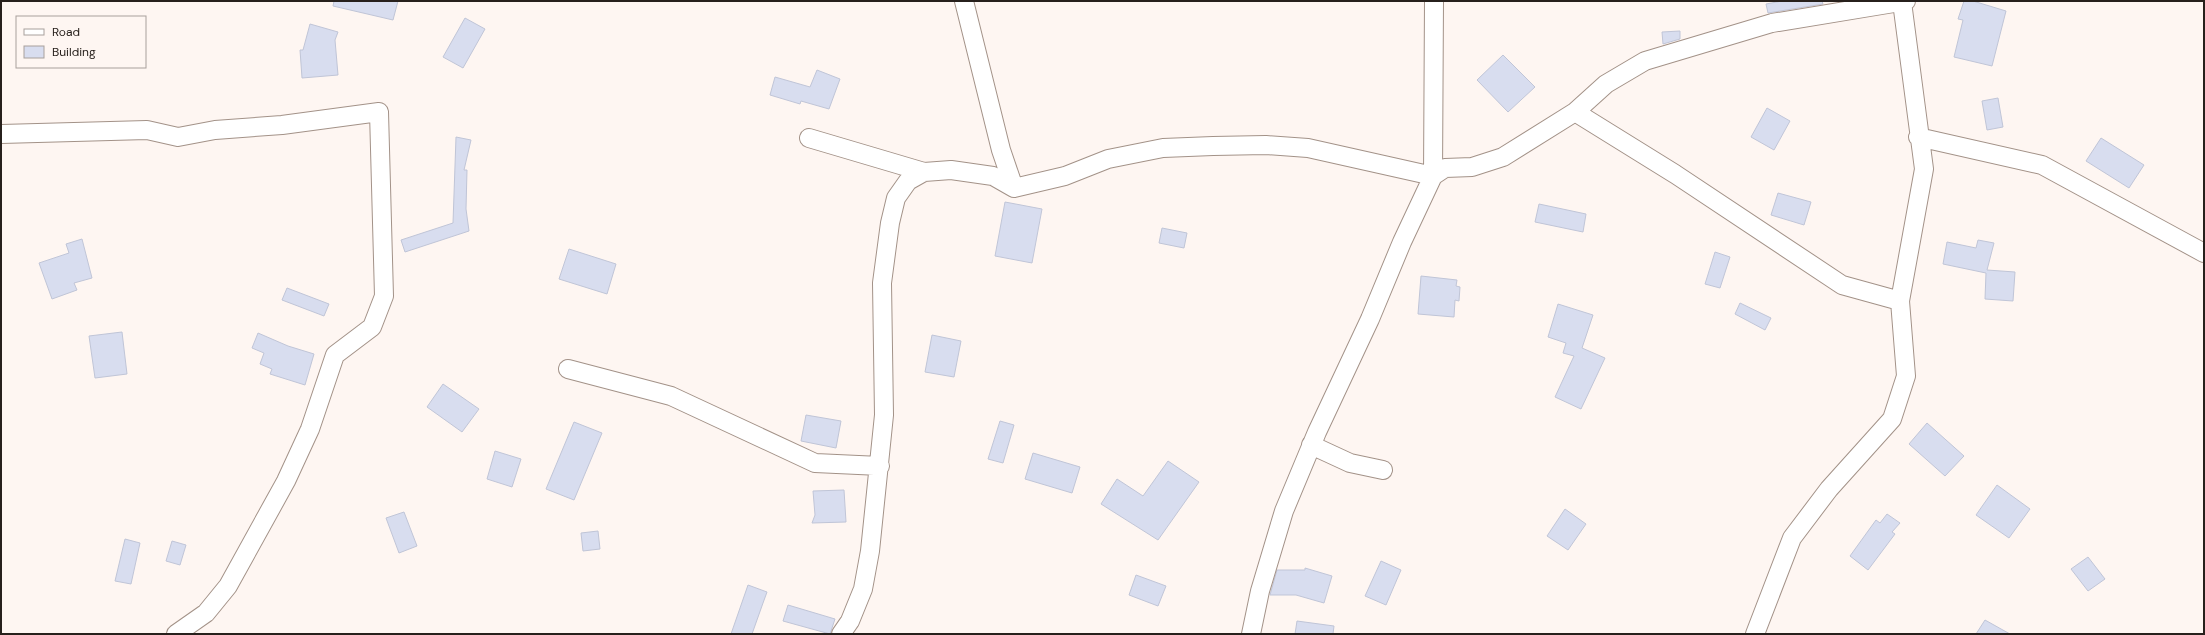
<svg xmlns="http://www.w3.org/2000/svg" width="2205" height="635" font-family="'DM Sans',sans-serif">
	<rect width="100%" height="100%" fill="#fef6f2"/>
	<path fill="#d8ddef" stroke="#c0c5d7" d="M334,1h64l-5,19 -60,-14z
		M1782,1h40l1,3 -55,9 -2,-9z
		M1964,1h9l33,10 -14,55 -38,-9 9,-37 -5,-1z
		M465,18l20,11 -22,39 -20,-11z
		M310,24l28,8 -3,8 3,35 -36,3 -2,-28h3z
		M1680,31v8l-17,5 -1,-12z
		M1503,55l32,32 -27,25 -31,-32z
		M817,70l23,9 -11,30 -28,-8 -1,3 -30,-9 5,-18 35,10z
		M1998,98l5,29 -16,3 -5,-29z
		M1767,108l23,13 -16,29 -23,-13z
		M456,137l15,3 -7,30h3l-1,39 3,22 -64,21 -4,-12 52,-17z
		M2101,138l43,27 -15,23 -43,-27z
		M1778,193l33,9 -7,23 -33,-10z
		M1005,202l37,7 -10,54 -37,-7z
		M1539,204l47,10 -3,18 -48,-10z
		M1162,228l25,5 -3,15 -25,-5z
		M82,239l10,39 -18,5 3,7 -25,9 -13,-36 30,-10 -3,-9z
		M1978,240l16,3 -7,27 28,2 -2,29 -28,-2 1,-26 -43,-9 4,-22 29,6z
		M569,249l47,15 -9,30 -48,-15z
		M1715,252l15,5 -10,31 -15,-4z
		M1421,276l36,4 -1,6 4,1 -1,14 -4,-1 -1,17 -36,-3z
		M287,288l42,16 -5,12 -42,-16z
		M1740,303l31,15 -6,12 -30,-16z
		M1558,304l35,11 -11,33 23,10 -24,51 -26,-12 19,-41 -11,-3 3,-10 -18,-6z
		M122,332l5,42 -32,4 -6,-42z
		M258,333l30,13 26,8 -9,31 -35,-11 2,-5 -12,-5 4,-11 -12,-5z
		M932,335l29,6 -7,36 -29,-5z
		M443,384l36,25 -17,23 -35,-25z
		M806,415l35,6 -5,27 -35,-7z
		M1000,421l14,4 -11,38 -15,-4z
		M574,422l28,11 -28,67 -28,-11z
		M1927,423l37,33 -19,20 -36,-32z
		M495,451l26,8 -9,28 -25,-8z
		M1033,453l47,14 -8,26 -47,-14z
		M1168,461l31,21 -41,58 -57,-36 16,-25 26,17z
		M1997,485l33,24 -21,29 -33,-23z
		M844,490l2,32 -34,1 3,-8 -2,-24z
		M1565,509l21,15 -18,26 -21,-14z
		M404,512l13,34 -18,7 -13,-35z
		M1887,514l13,9 -8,9 3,2 -27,36 -18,-14 26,-36 4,3z
		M598,531l2,18 -17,2 -2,-18z
		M125,539l15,4 -9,41 -16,-3z
		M172,541l14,4 -6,20 -14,-4z
		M2088,557l17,22 -17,12 -17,-22z
		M1381,561l20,9 -15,35 -21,-9z
		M1305,568l27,8 -8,27 -28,-8h-26l7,-25h28z
		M1136,575l30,11 -8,20 -29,-11z
		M748,585l19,7 -4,11 -11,31h-21z
		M788,605l47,14 -5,15 -47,-13z
		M1985,620l25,14h-34z
		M1297,621l37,5 -1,8h-38z"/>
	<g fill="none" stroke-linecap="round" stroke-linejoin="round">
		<defs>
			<path id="minor" d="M964,1l37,149 13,38
				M1575,112l100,62 167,111 58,16
				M1,134l146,-4 31,7 37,-7 67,-5 97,-13 5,184 -12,31 -37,28 -25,74 -24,52 -58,105 -22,27 -30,21
				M1918,137l124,28 162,88
				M809,138l115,34
				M568,369l103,27 144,67 65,3
				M1311,445l39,18 33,7
				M841,634l9,-13 13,-32 7,-38 14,-136 -2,-132 8,-60 6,-25 12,-17 16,-9 27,-2 42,6 21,12 51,-12 43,-17 55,-11 50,-2 53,-1 42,3 125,28 12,-8 27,-1 31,-10 72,-45 31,-28 39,-23 127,-38 134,-22
				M1251,634l9,-43 24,-80 33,-79 53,-113 32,-77 31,-66 1,-175
				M1755,634l37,-96 37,-49 63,-70 14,-43 -6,-75 24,-132 -22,-167"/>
		</defs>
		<use href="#minor" stroke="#a39288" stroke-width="20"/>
		<use href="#minor" stroke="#fff" stroke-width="18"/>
	</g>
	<rect width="2205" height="635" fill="none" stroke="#27201c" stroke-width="4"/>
	<rect x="16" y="16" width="130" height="52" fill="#fef6f2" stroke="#a8a09c"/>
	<rect x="24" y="29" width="20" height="6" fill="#ffffff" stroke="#a8a09c"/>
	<text x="52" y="36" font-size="12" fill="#27201c">Road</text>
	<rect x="24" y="46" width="20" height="12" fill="#d8ddef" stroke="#a8a09c"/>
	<text x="52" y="56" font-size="12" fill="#27201c">Building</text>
</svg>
